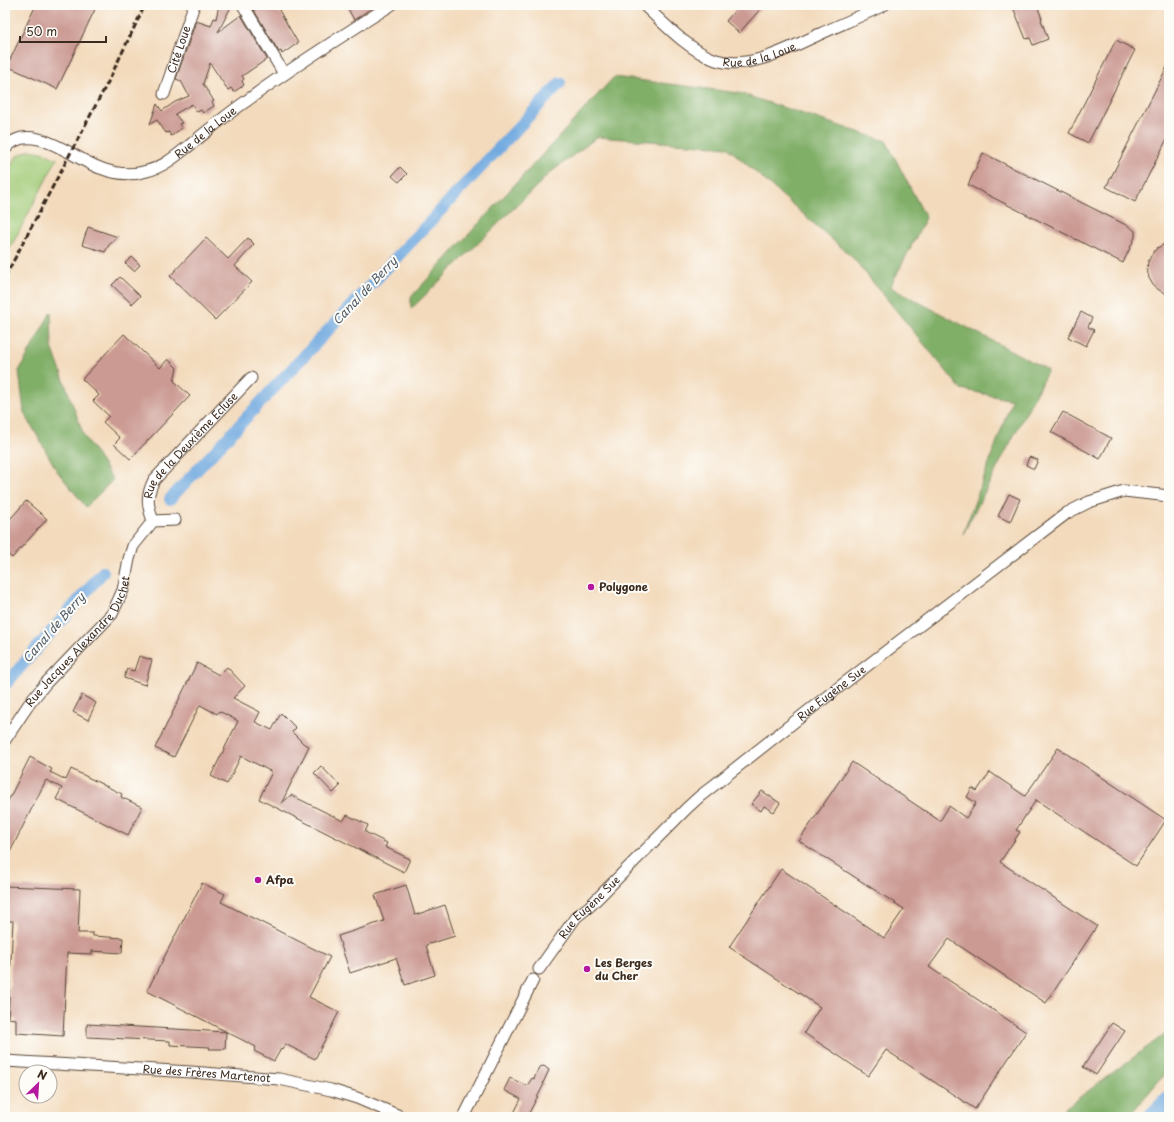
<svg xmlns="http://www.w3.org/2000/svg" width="1174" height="1122" font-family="'Playpen Sans',sans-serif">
	<rect width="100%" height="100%" fill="#fdfcf7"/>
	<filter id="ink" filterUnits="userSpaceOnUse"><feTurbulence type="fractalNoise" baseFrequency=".025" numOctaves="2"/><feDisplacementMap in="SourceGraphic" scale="8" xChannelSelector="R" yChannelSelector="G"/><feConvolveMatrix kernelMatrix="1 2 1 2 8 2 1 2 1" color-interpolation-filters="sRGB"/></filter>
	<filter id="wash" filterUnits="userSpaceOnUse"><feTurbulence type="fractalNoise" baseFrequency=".012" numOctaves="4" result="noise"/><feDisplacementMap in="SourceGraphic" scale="16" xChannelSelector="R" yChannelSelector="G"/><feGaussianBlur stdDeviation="0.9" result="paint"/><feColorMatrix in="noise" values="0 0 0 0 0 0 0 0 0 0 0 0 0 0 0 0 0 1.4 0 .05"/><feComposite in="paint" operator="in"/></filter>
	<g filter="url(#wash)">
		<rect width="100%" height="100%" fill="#f3dabc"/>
		<path fill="#a1cb77" stroke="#6e7a4a" d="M30,150l12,2 15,7 -52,99v-83l12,-19z"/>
		<path fill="#80af68" stroke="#5e6c43" d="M614,77l125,16 147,48 40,77 -36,69 158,83 -85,164 49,-134 -51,-11 -108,-131 -126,-111 -130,-10 -47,36 -139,136v-12z
			M51,312l1,35 32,89 29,44 -27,27 -29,-36 -33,-59 -5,-41z
			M1169,1031v38l-41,48h-67l4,-9z"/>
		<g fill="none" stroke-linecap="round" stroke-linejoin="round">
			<path stroke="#6fa9df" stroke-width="12" d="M170,499l390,-416
				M5,685l98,-113"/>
			<path stroke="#6fa9df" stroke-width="21" d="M1154,1117l15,-15"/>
		</g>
		<g id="blocks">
			<path fill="#cb9a93" d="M36,5h61l-40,84 -50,-23z
				M219,5h13l-14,27 23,-17 26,44 -25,17 2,3 -2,2 2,4 -10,7 -3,-4 -3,2 -18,-27 -7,21 11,17 -2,1 2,4 -11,7 -2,-3 -4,2 -5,-8 -17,10 7,9 -3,1 3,4 -11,8 -2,-4 -3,1 -9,-13 -7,4 7,-20 5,7 13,-9 14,-6 -8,-15 -5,-2 20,-58 15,5 3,-8 2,1z
				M255,5h21l22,38 -16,11 -1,-3 -2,1 -27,-45z
				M346,5h30l-22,15z
				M740,5h24l-25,28 -13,-12z
				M1012,5h25l5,14 -1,1 7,19 -15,6 -3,-7 -4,1z
				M1116,40l19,10 -47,93 -19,-10z
				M1169,63v72l-34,67 -29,-15z
				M983,153l147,74 5,4v6l-12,26 -155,-78z
				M400,167l7,7 -8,8 -7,-6z
				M88,227l30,10 -9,8 -4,7 -23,-7z
				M206,238l22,21 20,-21 6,6 -19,22 17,16 -37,38 -45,-44z
				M1169,242v53l-10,-5 -6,-5 -4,-7 -2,-8 1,-8 4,-8 5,-6z
				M132,257l8,8 -6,6 -9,-8z
				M120,277l20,19 -8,8 -20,-19z
				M1081,312l11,6 -4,9 6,3 -8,16 -18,-9z
				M124,334l36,34 8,-9 9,9 -3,13 16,15 -60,63 -16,-15 6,-6 -17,-16 6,-6 -16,-15 6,-6 -17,-16z
				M1063,412l48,26 -11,21 -49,-27z
				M1029,457l9,3 -4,9 -8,-4z
				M1009,494l11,5 -10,23 -12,-6z
				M26,501l21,18 -35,39 -7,-6v-27z
				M139,656l13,4 -7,25 -21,-7 3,-9 7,2z
				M197,663l22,12 8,-8 18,19 -12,12 27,14 -5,10 17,8 9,-17 15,15 -4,4 12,12 5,2 -28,58 10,-9 52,26 4,-6 21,10 -3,7 22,11 -2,4 25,12 -6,13 -145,-73 13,-27 -31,-16 -14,28 -16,-8 27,-55 -19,-10 -2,3 -17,-9 -26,52 -19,-9z
				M82,695l14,8 -8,17 -15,-8z
				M1058,748l108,72 -30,46 -100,-66 -20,30 4,2 -20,30 97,64 -51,77 -97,-64 -20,28 97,65 -51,77 -89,-59 -18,26 -26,-18 -38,-25 16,-26 -91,-60 52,-78 103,69 20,-29 -105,-68 53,-79 88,59 9,-15 17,12 10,-15 -9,-6 5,-9 5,3 13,-19 35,24z
				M30,757l22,12 -2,3 16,8 5,-11 51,25 -1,3 21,10 -14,28 -72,-36 6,-11 -16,-8 -41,82v-55z
				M321,766l19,20 -7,7 -19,-20z
				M762,791l18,12 -6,9 -10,-6 -3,5 -10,-7z
				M202,883l23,11 -4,8 109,55 -21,40 30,15 -24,47 -30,-15 -3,6 -1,-1 -7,12 -20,-10 2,-4 -109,-56z
				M406,885l9,30 30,-10 10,31 -29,9 9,30 -30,10 -9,-27 -46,15 -12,-37 46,-15 -9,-26z
				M5,886l75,3 -2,44h15v3l30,2 -1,15 -30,-2v3l-25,-1 -4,83 -47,-3v-14l-8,-1 5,-97h-8z
				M1112,1023l13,8 -29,44 -13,-8z
				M87,1024l139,8 -1,17h-16l1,-2 -40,-2v-4l-83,-4z
				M544,1066l5,4 -6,13 1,1 -17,33h-15l9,-18 -17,-9 6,-12 17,8 5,-8 2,1 5,-12z"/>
		</g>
	</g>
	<g filter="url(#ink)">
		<use href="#blocks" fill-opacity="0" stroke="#574436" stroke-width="1"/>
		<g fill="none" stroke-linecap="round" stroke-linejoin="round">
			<defs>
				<g id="minor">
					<path d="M243,5l41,69"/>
					<path id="s1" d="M644,5c20,19 46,46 72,55 34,11 75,-13 104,-26 22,-10 43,-19 64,-29"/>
					<path id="s2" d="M164,94l30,-89"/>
					<path id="s3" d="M5,149c24,-31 69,10 95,19 15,6 31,8 47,3 17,-4 30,-16 43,-26 19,-15 36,-30 55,-43 47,-35 97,-66 146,-97"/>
					<path id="s4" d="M153,521c-6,-17 -7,-25 1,-41l97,-102"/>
					<path id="s5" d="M5,740l24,-36 17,-21 66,-69 11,-24 6,-31 4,-13 20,-25 22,-1"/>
					<path id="s6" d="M539,969l37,-52 14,-11 97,-98 12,-11 118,-93 250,-191 22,-11 35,-11 45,5"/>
					<path id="s7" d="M5,1061l186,11 88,7 52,11 26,8 45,19"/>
					<path d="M464,1117l69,-137"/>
				</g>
			</defs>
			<use href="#minor" stroke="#574436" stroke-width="13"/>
			<use href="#minor" stroke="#fff" stroke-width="11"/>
			<path stroke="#3b2a1e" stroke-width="3" stroke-dasharray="6 3" stroke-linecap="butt" d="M5,277l103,-195 37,-77"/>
		</g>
	</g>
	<g fill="#b5179e" stroke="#fdfcf7" stroke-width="1.5">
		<circle cx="591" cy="587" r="4"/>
		<circle cx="258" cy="880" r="4"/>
		<circle cx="587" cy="969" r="4"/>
	</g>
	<g text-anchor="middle" stroke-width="4" stroke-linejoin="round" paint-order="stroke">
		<g font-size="11" fill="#3b2a1e" stroke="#fdfcf7">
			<text dy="4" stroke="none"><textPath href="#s2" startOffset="47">Cité Loue</textPath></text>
			<text dy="4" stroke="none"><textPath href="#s1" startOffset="136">Rue de la Loue</textPath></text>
			<text dy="4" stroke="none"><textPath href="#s3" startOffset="224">Rue de la Loue</textPath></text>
			<text dy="4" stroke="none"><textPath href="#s4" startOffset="92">Rue de la Deuxième Ecluse</textPath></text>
			<text dy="4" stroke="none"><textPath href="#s5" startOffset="124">Rue Jacques Alexandre Duchet</textPath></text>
			<text dy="4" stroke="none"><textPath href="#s6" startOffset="404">Rue Eugène Sue</textPath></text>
			<text dy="4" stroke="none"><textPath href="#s6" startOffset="80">Rue Eugène Sue</textPath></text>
			<text dy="4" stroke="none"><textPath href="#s7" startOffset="202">Rue des Frères Martenot</textPath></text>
		</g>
		<g font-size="11" font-weight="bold" fill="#3b2a1e" stroke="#fdfcf7" text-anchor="start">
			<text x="599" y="591">Polygone</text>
			<text x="266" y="884">Afpa</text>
			<text x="595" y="967">Les Berges<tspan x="595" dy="13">du Cher</tspan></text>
		</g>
		<g font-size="12" font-style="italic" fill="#505d6b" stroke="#fdfcf7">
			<text transform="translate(365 291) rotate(-47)" y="4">Canal de Berry</text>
			<text transform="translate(54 628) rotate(-49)" y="4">Canal de Berry</text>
		</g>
	</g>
	<rect width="1174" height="1122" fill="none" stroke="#fdfcf7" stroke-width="20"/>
	<g transform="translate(38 1084) rotate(25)"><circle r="19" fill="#fdfcf7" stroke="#afa8a0"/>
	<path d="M0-3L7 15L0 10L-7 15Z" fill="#b5179e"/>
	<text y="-6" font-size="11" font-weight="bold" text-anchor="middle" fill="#3b2a1e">N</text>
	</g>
	<path d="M20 36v6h86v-6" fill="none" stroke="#3b2a1e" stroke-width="2"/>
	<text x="26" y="36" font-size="12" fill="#3b2a1e" stroke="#fdfcf7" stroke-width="3" paint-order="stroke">50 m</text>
</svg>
